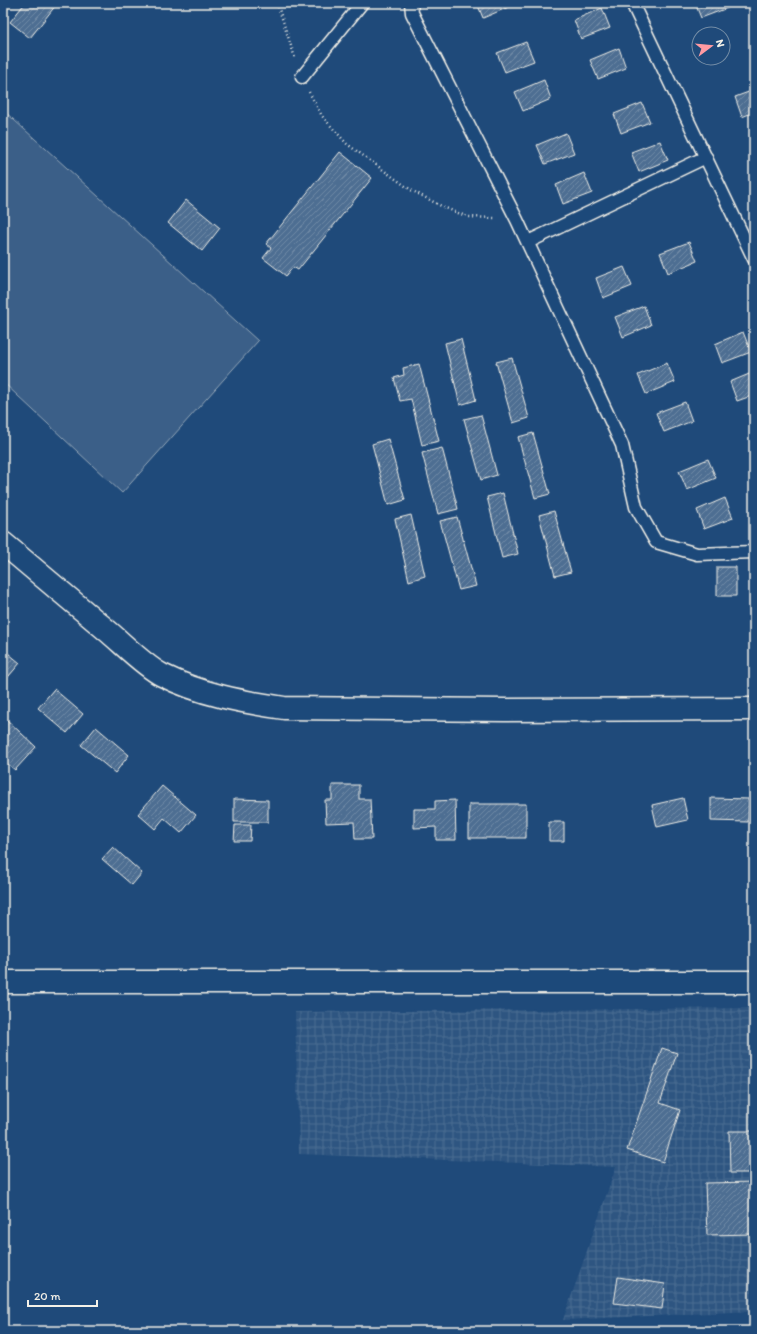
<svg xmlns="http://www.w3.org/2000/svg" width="757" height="1334" font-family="Itim,sans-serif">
	<defs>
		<pattern id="industrial-grid" width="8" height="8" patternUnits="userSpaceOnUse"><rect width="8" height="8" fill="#2d5581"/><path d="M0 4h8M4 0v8" fill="none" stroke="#4c6e93"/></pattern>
		<pattern id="building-hatch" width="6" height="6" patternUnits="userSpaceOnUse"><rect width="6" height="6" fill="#4d6e92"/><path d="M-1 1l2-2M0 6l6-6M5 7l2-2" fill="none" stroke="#708aa6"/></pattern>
	</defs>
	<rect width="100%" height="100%" fill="#1f4a7a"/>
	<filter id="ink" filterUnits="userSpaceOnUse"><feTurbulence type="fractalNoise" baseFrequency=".025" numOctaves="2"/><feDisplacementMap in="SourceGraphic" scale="8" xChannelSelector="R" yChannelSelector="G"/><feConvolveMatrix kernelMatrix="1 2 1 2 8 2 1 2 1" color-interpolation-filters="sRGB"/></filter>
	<g filter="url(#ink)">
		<path fill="url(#industrial-grid)" d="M754,1008v303l-191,9 53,-153 -317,-13 -4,-142z"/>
		<path fill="#3a5f88" stroke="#97a8b8" d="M3,110l255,231 -136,152 -119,-111z"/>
		<path fill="url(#building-hatch)" stroke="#f4f1e8" d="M25,3h28l3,2 -26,33 -20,-16z
			M477,3h33l1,3 -28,12z
			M695,3h33l2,4 -29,11z
			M602,8l8,20 -29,11 -7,-19z
			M526,42l8,19 -29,11 -8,-19z
			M619,48l7,20 -28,11 -8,-19z
			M544,80l7,19 -28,12 -8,-19z
			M754,90v22l-12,5 -7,-20z
			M642,103l8,19 -29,11 -7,-19z
			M566,133l8,20 -29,11 -8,-19z
			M660,141l8,19 -29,12 -8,-20z
			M340,152l32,26 -74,92 -5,-3 -7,9 -23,-18 8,-10 -5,-4z
			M584,173l8,20 -29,11 -7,-19z
			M186,200l34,28 -18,23 -34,-28z
			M689,242l8,19 -29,12 -8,-20z
			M624,267l8,19 -29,12 -7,-20z
			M644,306l7,19 -28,12 -8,-20z
			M743,332l8,20 -29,11 -7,-19z
			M461,339l15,61 -16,5 -15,-62z
			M512,358l17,60 -16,5 -17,-61z
			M667,363l8,19 -29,12 -8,-19z
			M419,364l20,77 -17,4 -11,-46 -11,2 -6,-23 10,-3 -1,-7z
			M754,372v23l-17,6 -7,-19z
			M685,402l7,19 -28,11 -8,-19z
			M481,415l16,60 -16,5 -17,-61z
			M533,433l17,61 -15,4 -17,-61z
			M388,439l17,61 -17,5 -16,-61z
			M442,448l16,61 -20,5 -16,-61z
			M708,459l8,19 -29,12 -8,-19z
			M503,493l15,61 -16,4 -15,-61z
			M725,498l8,20 -29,11 -7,-19z
			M554,511l17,61 -16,4 -16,-61z
			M411,515l14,61 -16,5 -14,-62z
			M457,517l19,69 -17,4 -19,-69z
			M717,567h19v29h-19z
			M3,649l17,14 -17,20z
			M54,689l29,25 -16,19 -29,-25z
			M6,719l30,28 -21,23 -12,-10v-38z
			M96,727l33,28 -14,18 -34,-28z
			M332,785h27v14h11l2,40h-17l-1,-17 -28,1 -1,-23h7z
			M162,786l34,29 -15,18 -17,-15 -9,11 -17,-15z
			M683,798l5,22 -31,7 -5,-22z
			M711,798l38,1 -1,23 -37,-1z
			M234,799l34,1v22h-34z
			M455,800l1,40h-20v-13l-22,1v-19h21v-8z
			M469,804h57v34h-57z
			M549,822h15v19h-15z
			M235,825h16l-1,16h-16z
			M113,847l29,26 -10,12 -30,-26z
			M662,1048l15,5 -17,50 20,7 -17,52 -36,-12z
			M729,1131h25v42h-24z
			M754,1182v52l-47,1 -2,-52z
			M618,1277l47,7 -3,25 -48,-6z"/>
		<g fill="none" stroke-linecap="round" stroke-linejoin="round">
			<defs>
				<path id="lane" d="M411,3l1,10 105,207 105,225 14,62 20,35 41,12 57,-2
					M632,3l122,256
					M302,77l60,-74
					M528,242l178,-85"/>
				<path id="street" d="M3,982h751"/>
				<path id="secondary" d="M3,543c36,30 71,60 107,90 14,12 36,34 52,42 38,19 80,27 122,33l220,2 250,-1"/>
			</defs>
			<use href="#lane" stroke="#f4f1e8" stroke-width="15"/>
			<use href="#street" stroke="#f4f1e8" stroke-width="25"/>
			<use href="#secondary" stroke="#f4f1e8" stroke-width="25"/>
			<path stroke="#f4f1e8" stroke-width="2.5" stroke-dasharray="1 3" stroke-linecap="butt" d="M277,3l18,55
				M309,92l13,24 25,28 64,46 32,17 25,10 28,1"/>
			<use href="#lane" stroke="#1f4a7a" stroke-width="12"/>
			<use href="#street" stroke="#1f4a7a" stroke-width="22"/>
			<use href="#secondary" stroke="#1f4a7a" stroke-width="22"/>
		</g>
	</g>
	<rect width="757" height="1334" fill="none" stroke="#1f4a7a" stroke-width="16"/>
	<rect x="8" y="8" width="741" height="1318" fill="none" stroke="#f4f1e8" stroke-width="1.5" filter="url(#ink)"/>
	<g transform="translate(711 46) rotate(74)"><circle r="19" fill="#1f4a7a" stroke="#748da6"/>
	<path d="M0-3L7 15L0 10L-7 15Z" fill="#ff9aa2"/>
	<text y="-6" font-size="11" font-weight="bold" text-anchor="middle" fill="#f4f1e8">N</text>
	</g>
	<path d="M28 1300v6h69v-6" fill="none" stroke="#f4f1e8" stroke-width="2"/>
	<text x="34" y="1300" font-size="12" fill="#f4f1e8" stroke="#1f4a7a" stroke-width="3" paint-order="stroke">20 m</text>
</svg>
